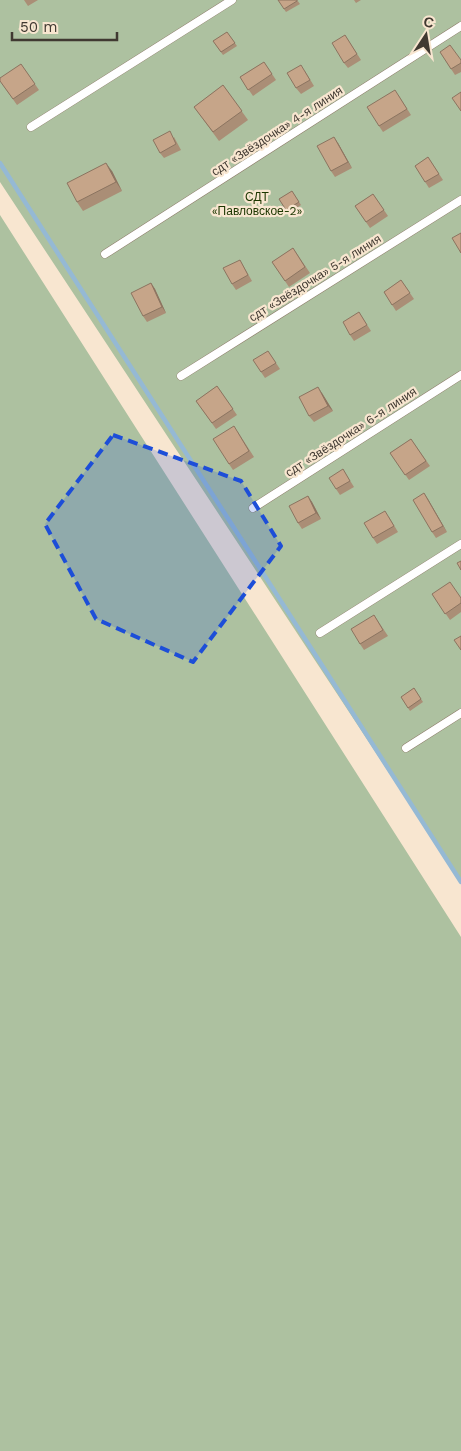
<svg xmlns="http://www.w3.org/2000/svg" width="461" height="1451" font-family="'Work Sans',sans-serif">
	<rect width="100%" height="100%" fill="#f8e6d0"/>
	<path fill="#adc1a0" d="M0,0h461v882l-461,-700z
		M0,215l461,722v514h-461z"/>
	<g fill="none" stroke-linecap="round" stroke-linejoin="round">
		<path stroke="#95b9d4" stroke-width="4.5" d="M0,163l461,719"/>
		<defs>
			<path id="lane" d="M31,127l201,-127
				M105,254l356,-228
				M181,376l280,-176
				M253,508l208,-133
				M320,633l141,-89
				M406,748l55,-35"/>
		</defs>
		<use href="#lane" stroke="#8d7c69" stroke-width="9"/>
		<use href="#lane" stroke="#fff" stroke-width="8"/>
	</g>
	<path fill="#aa8e76" d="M24,0h14l-10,6z
		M297,0l3,4 -14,8 -2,-3z
		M354,0h7l-5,3z
		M227,32l10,14 -14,9 -10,-14z
		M345,35l16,25 -13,8 -4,-5z
		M440,52l21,8v12l-6,3z
		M264,62l12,18 -23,16 -13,-19z
		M21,64l18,26 -22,15 -17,-24z
		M305,71l9,15 -13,8 -5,-6z
		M223,85l25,35 -29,21 -25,-34z
		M399,96l12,19 -28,17 -4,-6z
		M174,137l7,13 -17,8 -4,-5z
		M338,143l14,25 -17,9 -4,-6z
		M428,157l15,23 -14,8 -14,-22z
		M112,171l10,20 -39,20 -6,-9z
		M292,191l9,14 -13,9 -9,-15z
		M373,194l15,22 -18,12 -15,-22z
		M293,248l17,25 -21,14 -17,-25z
		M240,260l12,21 -16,9 -4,-6z
		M401,280l13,19 -18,12 -12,-19z
		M151,283l4,6 11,24 -19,9 -4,-6z
		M359,312l12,19 -17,10 -4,-6z
		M268,351l12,18 -15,9 -4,-6z
		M217,386l20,29 -21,14 -20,-28z
		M322,393l11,18 -19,11 -5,-6z
		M238,432l16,25 -21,13 -4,-6z
		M411,439l19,27 -21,14 -19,-27z
		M343,469l11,18 -14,8 -4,-6z
		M424,493l23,39 -11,6 -4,-6z
		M308,496l4,6 9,17 -19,10 -4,-6z
		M389,517l9,15 -21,12 -4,-6z
		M432,594l29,4v14l-11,8z
		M374,615l14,21 -24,14 -4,-6z
		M414,688l9,14 -13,9 -9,-14z"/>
	<path fill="#8b7460" d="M334,137l4,6 14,25 -4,-6z
		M106,163l6,8 10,20 -6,-9z
		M151,283l4,6 11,24 -4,-6z
		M318,387l4,6 11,18 -5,-5z
		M424,493l4,6 19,33 -4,-6z
		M308,496l4,6 9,17 -5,-6z"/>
	<path fill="#c6a589" stroke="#8b7460" d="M278,0h19v1l-13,8z
		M227,32l8,11 -14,9 -8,-11z
		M345,35l12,19 -13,9 -12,-20z
		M450,45l11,15v3l-10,6 -11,-17z
		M264,62l8,12 -24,16 -8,-13z
		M21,64l14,20 -22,15 -13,-18v-3z
		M301,65l9,15 -14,8 -9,-15z
		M223,85l19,26 -29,21 -19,-25z
		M395,90l12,19 -28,17 -12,-19z
		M461,92v19l-9,-13z
		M170,131l6,13 -16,9 -7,-13z
		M334,137l14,25 -17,9 -14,-25z
		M428,157l11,17 -14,8 -10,-16z
		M106,163l10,19 -39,20 -10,-19z
		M292,191l7,11 -13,8 -7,-11z
		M373,194l11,16 -18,12 -11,-16z
		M461,233v20l-9,-15z
		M293,248l12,19 -20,14 -13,-19z
		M240,260l8,15 -16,9 -9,-16z
		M401,280l9,13 -18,12 -8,-13z
		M151,283l11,24 -19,9 -12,-23z
		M359,312l8,13 -17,10 -7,-13z
		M268,351l8,12 -15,9 -8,-12z
		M217,386l16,23 -21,14 -16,-22z
		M318,387l10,19 -19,10 -10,-19z
		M234,426l15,25 -20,13 -16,-25z
		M411,439l15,22 -21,14 -15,-22z
		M343,469l7,12 -14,8 -7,-11z
		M424,493l19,33 -11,6 -19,-32z
		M308,496l8,17 -18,10 -9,-17z
		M385,511l9,15 -21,12 -9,-15z
		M461,561v9l-4,-7z
		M450,582l11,16v5l-16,11 -13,-20z
		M374,615l9,15 -23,14 -9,-15z
		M461,636v14l-7,-10z
		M414,688l7,11 -13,9 -7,-11z"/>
	<path fill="#1d4ed8" fill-opacity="0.2" stroke="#1d4ed8" stroke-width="4" stroke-dasharray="10 6" stroke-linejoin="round" d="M113,435l128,46 40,65 -88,116 -97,-43 -51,-95z"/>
	<g text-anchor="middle" stroke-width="4.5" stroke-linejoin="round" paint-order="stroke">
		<g font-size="12" fill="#403931" stroke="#f8e6d0">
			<text transform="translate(277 131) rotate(-33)" y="4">сдт «Звёздочка» 4-я линия</text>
			<text transform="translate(315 278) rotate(-32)" y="4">сдт «Звёздочка» 5-я линия</text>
			<text transform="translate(351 432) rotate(-33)" y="4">сдт «Звёздочка» 6-я линия</text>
		</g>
		<g font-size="12" fill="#1c3700" stroke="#f8e6d0">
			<text x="257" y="201">СДТ<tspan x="257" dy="14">«Павловское-2»</tspan></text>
		</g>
	</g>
	<g transform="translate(426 35) rotate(12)" stroke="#f8e6d0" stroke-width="4" paint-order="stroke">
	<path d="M0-4L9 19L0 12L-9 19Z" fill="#403931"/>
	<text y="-8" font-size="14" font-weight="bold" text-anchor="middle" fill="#403931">С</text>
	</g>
	<path d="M12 32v8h105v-8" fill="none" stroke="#403931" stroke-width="2.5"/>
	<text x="20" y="32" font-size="15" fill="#403931" stroke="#f8e6d0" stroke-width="4" paint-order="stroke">50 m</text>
</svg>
